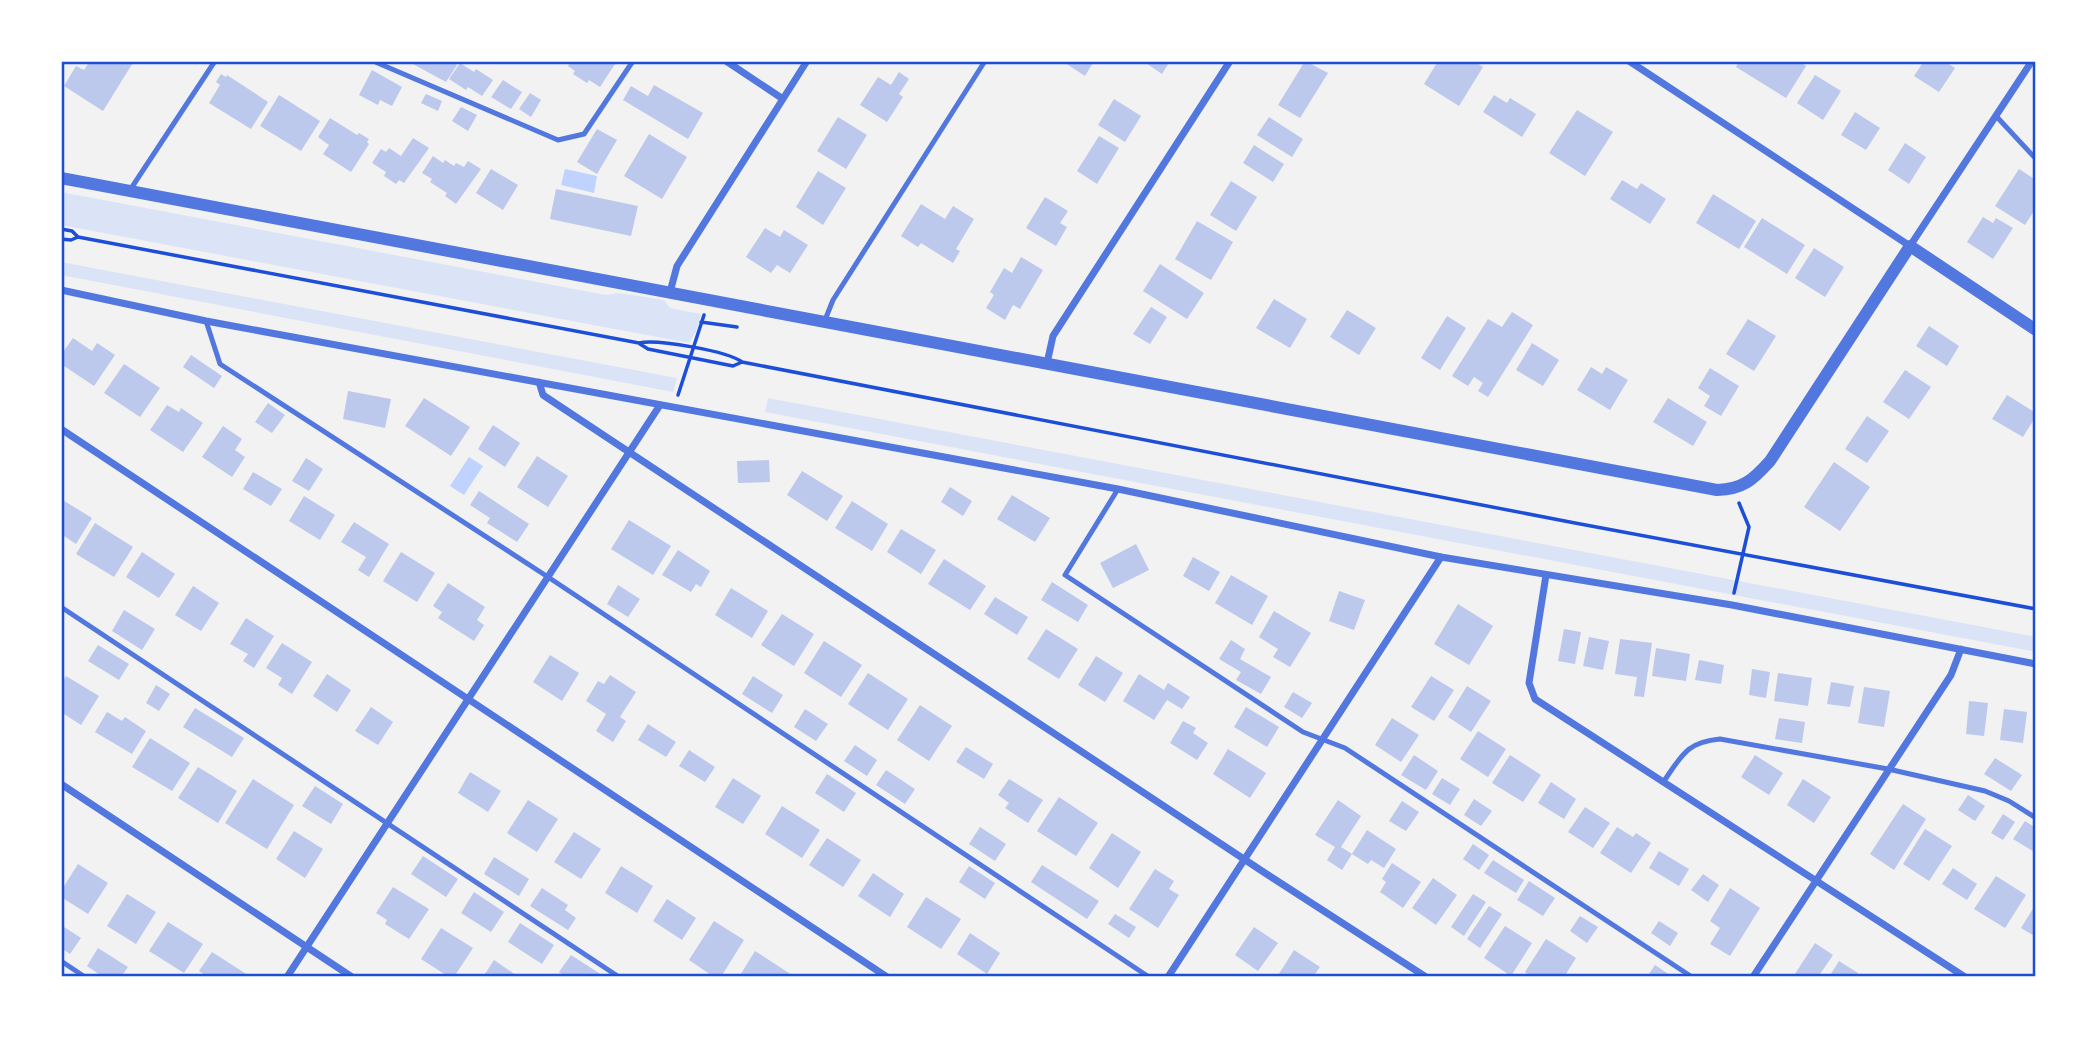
<svg xmlns="http://www.w3.org/2000/svg" width="2097" height="1038" font-family="Rubik,sans-serif">
	<rect width="100%" height="100%" fill="#f2f2f2"/>
	<path fill="#dbe4f7" d="M61,192l545,103 14,-2 44,7 6,8 31,6 -5,18 -7,11 -628,-118z
		M61,262l616,116 -4,14 -612,-117z
		M768,398l1268,239v15l-1271,-240z"/>
	<path fill="#bfd3fe" d="M565,169l32,7 -3,17 -33,-8z
		M469,457l14,9 -19,29 -14,-9z"/>
	<path fill="#bdc9ec" d="M90,61h44l-31,50 -39,-25 12,-20 8,4z
		M415,61h36l6,4 -11,17 -33,-18z
		M571,61h39l5,3 -15,23 -11,-7 -2,3 -14,-9 2,-3 -7,-5z
		M1062,61h32l-9,15z
		M1143,61h27l-8,13z
		M1305,61l23,12 -28,45 -22,-13z
		M1438,61h36l9,6 -24,39 -35,-22z
		M1739,61h60l7,5 -20,32 -50,-31z
		M1924,61h20l11,7 -16,24 -25,-16z
		M460,63l14,9 2,-3 17,11 -11,16 -14,-9 -2,3 -17,-11z
		M372,70l30,17 -10,19 -12,-6 -2,5 -19,-10z
		M899,72l10,7 -10,15 4,3 -16,25 -27,-17 18,-28 13,8z
		M221,74l5,3 1,-2 41,27 -17,27 -42,-26 11,-18 -4,-3z
		M1815,75l26,16 -18,29 -26,-17z
		M503,80l19,12 -11,17 -20,-12z
		M654,85l49,28 -15,26 -65,-39 8,-14 17,10z
		M530,93l11,7 -10,17 -12,-8z
		M426,94l16,7 -4,10 -17,-8z
		M279,95l41,26 -19,30 -41,-25z
		M1494,95l13,8 3,-5 26,16 -14,23 -39,-25z
		M1114,99l27,17 -16,26 -27,-17z
		M461,107l16,8 -9,16 -16,-10z
		M1577,110l36,22 -28,44 -36,-23z
		M1855,112l25,16 -14,22 -25,-15z
		M838,117l29,18 -21,34 -29,-18z
		M1269,117l34,22 -11,18 -35,-22z
		M330,118l27,17 2,-2 10,6 -2,3 2,2 -18,28 -28,-18 6,-9 -11,-8z
		M597,129l20,11 -20,34 -20,-12z
		M649,134l38,23 -25,42 -38,-23z
		M1099,136l20,12 -22,36 -20,-13z
		M413,138l16,10 -25,35 -5,-3 -3,4 -12,-8 2,-4 -14,-9 9,-14 5,3 3,-4 12,8z
		M1905,143l21,14 -17,27 -21,-14z
		M1254,145l30,19 -11,18 -30,-19z
		M433,156l10,7 2,-3 9,6 2,-3 8,4 4,-6 13,8 -25,35 -11,-8 2,-3 -17,-11 2,-3 -10,-6z
		M491,169l27,16 -15,25 -27,-17z
		M2019,169l17,11v28l-11,17 -30,-19z
		M818,171l28,17 -23,37 -27,-18z
		M1622,180l15,9 4,-6 25,16 -16,25 -40,-25z
		M1231,181l26,16 -21,34 -26,-16z
		M556,189l82,17 -7,30 -81,-17z
		M1713,194l43,27 -17,28 -43,-26z
		M1045,197l23,14 -8,12 7,4 -11,19 -30,-18z
		M921,204l24,15 8,-13 21,13 -18,30 4,2 -7,12 -32,-20 -3,4 -17,-11z
		M1983,217l10,6 3,-5 17,10 -20,31 -26,-17z
		M1762,218l43,27 -18,29 -43,-27z
		M1197,221l36,21 -22,38 -36,-21z
		M765,228l15,9 4,-7 24,15 -18,28 -13,-8 -6,8 -25,-16z
		M1814,248l30,19 -19,30 -30,-19z
		M1021,257l22,13 -23,39 -7,-4 -8,15 -19,-12 8,-13 -4,-3 14,-24 8,5z
		M1160,264l44,29 -17,26 -44,-28z
		M1274,299l33,20 -17,29 -34,-20z
		M1151,307l16,10 -17,27 -17,-10z
		M1347,310l29,18 -17,27 -29,-18z
		M1512,312l21,13 -45,72 -10,-6 5,-8 -9,-6 -6,9 -16,-10 36,-57 14,8z
		M1447,316l19,12 -26,42 -19,-12z
		M1748,319l28,17 -22,35 -28,-17z
		M1929,326l30,20 -12,20 -31,-20z
		M73,338l19,13 5,-8 18,12 -21,31 -33,-22v-9z
		M1532,343l27,17 -16,26 -27,-16z
		M191,355l31,21 -8,12 -31,-21z
		M124,364l36,24 -20,29 -36,-24z
		M1591,367l11,7 4,-7 22,13 -18,30 -33,-20z
		M1710,368l29,18 -18,30 -17,-10 6,-10 -12,-8z
		M1905,370l26,17 -22,32 -26,-17z
		M348,391l43,8 -6,29 -42,-9z
		M2007,395l29,18v3l-13,21 -31,-18z
		M424,398l46,29 -19,29 -46,-30z
		M1668,398l39,24 -14,24 -40,-24z
		M268,403l17,12 -13,18 -17,-11z
		M167,405l12,7 2,-4 22,15 -20,29 -33,-22z
		M1867,416l22,15 -22,32 -22,-14z
		M493,425l27,18 -15,24 -27,-18z
		M223,426l19,13 -7,11 10,7 -13,20 -30,-20z
		M537,456l31,20 -20,31 -31,-20z
		M306,458l17,11 -14,22 -17,-10z
		M769,460l1,22 -32,1 -1,-22z
		M1834,462l36,25 -30,44 -36,-24z
		M802,471l41,25 -16,25 -40,-26z
		M253,472l29,17 -11,17 -28,-17z
		M950,487l22,14 -9,15 -22,-14z
		M479,491l50,33 -12,18 -30,-19 3,-5 -20,-13z
		M1012,495l38,23 -15,24 -38,-23z
		M304,496l31,19 -15,25 -31,-19z
		M61,499l31,19 -16,26 -15,-10z
		M852,501l36,23 -16,27 -37,-23z
		M629,520l42,26 -18,29 -42,-26z
		M354,522l35,22 -20,33 -11,-7 8,-13 -25,-15z
		M95,523l38,24 -19,30 -38,-23z
		M901,529l35,21 -15,24 -34,-22z
		M1136,544l13,26 -36,18 -13,-25z
		M678,550l32,21 -9,16 -5,-3 -5,8 -29,-17z
		M142,552l33,22 -16,24 -33,-21z
		M401,552l34,21 -18,29 -34,-21z
		M1193,557l27,15 -11,19 -26,-15z
		M944,559l42,27 -16,24 -42,-26z
		M1231,575l37,21 -16,29 -37,-22z
		M1052,582l36,23 -10,17 -37,-22z
		M448,583l37,24 -8,13 7,5 -10,16 -36,-23 4,-6 -9,-6z
		M618,585l22,14 -12,18 -21,-13z
		M193,586l26,17 -18,28 -26,-16z
		M731,588l37,23 -16,27 -37,-23z
		M1339,591l26,9 -11,30 -25,-9z
		M995,597l33,20 -11,18 -33,-21z
		M1458,604l35,22 -24,39 -35,-21z
		M124,610l31,19 -13,21 -30,-19z
		M1274,611l37,22 -21,34 -17,-10 5,-8 -19,-12z
		M782,614l32,20 -20,32 -33,-21z
		M246,618l28,18 -20,32 -11,-7 5,-7 -18,-10z
		M1046,629l32,20 -19,30 -32,-20z
		M1564,629l17,3 -6,32 -17,-3z
		M1589,637l20,4 -6,29 -20,-4z
		M1620,639l32,4 -8,54 -10,-1 3,-19 -22,-3z
		M1231,640l14,9 -5,10 31,18 -10,17 -25,-14 5,-8 -22,-13z
		M824,641l38,24 -21,32 -37,-24z
		M282,643l30,19 -20,32 -14,-9 4,-7 -16,-10z
		M98,645l31,19 -10,16 -31,-19z
		M1656,648l34,6 -4,27 -34,-5z
		M550,655l29,18 -17,28 -29,-19z
		M1096,656l27,17 -18,29 -27,-17z
		M1699,660l25,5 -3,19 -26,-4z
		M1752,669l18,3 -4,26 -17,-3z
		M868,673l40,26 -20,31 -40,-26z
		M1778,673l34,5 -4,28 -34,-5z
		M327,674l24,16 -14,22 -24,-16z
		M1139,674l25,16 4,-7 22,14 -8,12 -15,-9 -13,20 -31,-19z
		M610,675l26,17 -16,25 6,4 -13,21 -17,-11 10,-17 -20,-13 12,-20 6,3z
		M66,676l33,20 -18,29 -20,-13v-28z
		M753,676l30,19 -11,18 -30,-19z
		M1431,676l23,14 -20,31 -23,-14z
		M1831,682l23,4 -4,21 -23,-3z
		M156,685l14,9 -11,17 -13,-8z
		M1467,686l24,15 -20,31 -23,-15z
		M1864,687l26,4 -6,36 -26,-4z
		M1293,692l19,11 -10,15 -18,-11z
		M1969,701l19,2 -4,33 -18,-2z
		M920,705l32,21 -23,35 -32,-21z
		M371,707l22,15 -15,23 -23,-14z
		M1246,707l33,20 -12,20 -33,-20z
		M195,708l49,30 -12,19 -49,-30z
		M805,709l23,15 -12,17 -22,-14z
		M2004,709l23,3 -4,31 -23,-3z
		M107,712l15,9 3,-4 21,14 -14,23 -37,-22z
		M1392,718l27,17 -18,27 -26,-17z
		M1779,718l26,4 -3,21 -27,-4z
		M1183,721l13,7 -3,5 15,10 -11,17 -27,-17z
		M648,724l28,18 -10,15 -28,-17z
		M1478,731l28,18 -18,28 -28,-18z
		M150,738l40,25 -18,28 -40,-24z
		M855,745l22,15 -10,16 -23,-15z
		M966,747l27,17 -9,15 -28,-17z
		M1228,749l38,24 -16,25 -37,-24z
		M689,750l26,17 -10,15 -26,-16z
		M1414,755l24,16 -12,19 -25,-15z
		M1510,755l31,20 -18,27 -31,-19z
		M1755,755l28,18 -14,22 -28,-18z
		M1995,758l27,17 -11,16 -27,-17z
		M198,767l39,24 -19,32 -40,-25z
		M886,770l29,19 -10,15 -29,-19z
		M470,772l31,19 -13,21 -30,-19z
		M827,774l29,19 -12,19 -29,-19z
		M733,778l28,18 -18,28 -28,-17z
		M1442,778l18,11 -10,16 -18,-11z
		M253,779l41,26 -27,44 -42,-26z
		M1009,779l34,21 -15,23 -23,-15 4,-5 -11,-8z
		M1803,779l28,18 -17,26 -27,-18z
		M1551,782l25,17 -12,20 -26,-16z
		M315,786l28,18 -12,20 -29,-18z
		M1968,795l17,11 -10,15 -17,-11z
		M1059,797l39,26 -22,33 -39,-25z
		M1474,799l18,12 -11,15 -17,-11z
		M528,800l30,19 -21,33 -30,-19z
		M1338,800l23,16 -20,31 11,7 -10,16 -15,-10 8,-13 -20,-12z
		M1402,801l17,11 -13,19 -17,-10z
		M1903,804l23,15 -32,51 -24,-16z
		M782,806l38,24 -18,28 -37,-24z
		M1585,807l25,16 -17,25 -25,-16z
		M2003,814l12,8 -12,18 -12,-7z
		M2025,821l11,7v25l-23,-14z
		M980,827l26,17 -11,17 -26,-17z
		M1617,827l16,10 3,-4 15,10 -20,30 -31,-20z
		M1925,829l27,17 -23,35 -26,-17z
		M1367,830l29,19 -12,19 -13,-8 -3,4 -16,-10z
		M294,831l29,18 -18,29 -29,-19z
		M574,832l27,17 -20,30 -27,-17z
		M1112,833l29,19 -23,36 -29,-20z
		M827,838l34,22 -18,27 -34,-22z
		M1473,844l16,11 -10,15 -16,-11z
		M1659,851l30,18 -10,17 -30,-18z
		M423,856l35,23 -12,18 -35,-23z
		M494,857l35,22 -10,17 -35,-22z
		M1493,860l31,20 -8,13 -32,-20z
		M1392,863l29,19 -18,26 -23,-16 6,-10 -4,-3z
		M78,864l30,19 -20,31 -27,-17v-6z
		M1042,865l57,36 -12,18 -56,-37z
		M621,866l32,20 -16,27 -32,-20z
		M969,866l26,17 -10,16 -26,-17z
		M1953,868l24,16 -10,16 -25,-16z
		M1155,869l19,12 -5,8 10,6 -21,33 -29,-19z
		M873,873l31,21 -14,23 -32,-21z
		M1703,874l16,11 -11,17 -17,-12z
		M1996,876l30,19 -21,33 -31,-19z
		M1433,878l24,17 -21,30 -24,-17z
		M1529,881l26,17 -12,18 -26,-16z
		M393,887l36,22 -20,30 -24,-15 2,-4 -11,-7z
		M542,888l26,17 -3,5 11,8 -8,12 -38,-24z
		M1730,888l30,20 -30,48 -20,-12 10,-16 -10,-7z
		M474,892l30,20 -13,20 -30,-19z
		M127,894l29,18 -20,32 -29,-18z
		M1473,894l13,8 -22,34 -13,-9z
		M926,897l35,22 -20,30 -34,-22z
		M667,899l29,19 -14,22 -29,-19z
		M1489,906l13,8 -22,34 -13,-9z
		M2034,907l2,1v29l-15,-9z
		M1115,914l21,13 -7,11 -21,-14z
		M1580,916l18,11 -11,16 -17,-12z
		M714,921l30,19 -23,37h-7l-25,-17z
		M1659,921l19,12 -8,13 -19,-13z
		M168,922l35,22 -19,29 -35,-22z
		M520,923l34,22 -12,19 -34,-22z
		M61,925l20,13 -11,16 -9,-6z
		M1505,926l27,17 -21,33 -27,-18z
		M1254,927l24,16 -20,28 -23,-16z
		M441,928l32,20 -19,29h-5l-28,-18z
		M970,933l30,20 -13,21 -30,-20z
		M1546,939l30,19 -12,19h-33l-6,-5z
		M1815,943l18,12 -15,22h-25z
		M98,948l30,19 -7,10h-18l-16,-11z
		M1294,950l26,17 -7,10h-36z
		M755,951l40,26h-56z
		M212,952l39,25h-47l1,-2 -6,-4z
		M571,955l34,22h-39l-7,-5z
		M494,960l25,17h-36z
		M1839,961l19,12 -2,4h-27z
		M1655,965l18,12h-26z"/>
	<g fill="none" stroke-linecap="round" stroke-linejoin="round">
		<path stroke="#1d4ed8" stroke-width="3.5" d="M61,229l11,2 6,6 561,106c18,-4 89,8 103,19l833,161 461,86
			M61,239l10,1 7,-3
			M701,322l36,5
			M640,344l8,5 85,17 9,-4
			M678,395l26,-80
			M1734,593l15,-66 -10,-24"/>
		<path stroke="#5277de" stroke-width="5" d="M373,61l185,79 26,-6 49,-73
			M1996,116l40,43
			M130,190l85,-129
			M825,320l8,-20 152,-239
			M206,321l14,43 328,213 601,400
			M1118,489l-53,86 238,157 42,16 347,229
			M61,607l558,370
			M1664,781c18,-26 23,-39 56,-42l168,30 97,22 24,10 27,17
			M61,961l24,16"/>
		<path stroke="#5277de" stroke-width="7" d="M726,61l57,38
			M1629,61l281,185 122,-185
			M61,290l145,31 912,168 323,68 291,48 304,59
			M670,292l7,-26 130,-205
			M1047,363l6,-27 177,-275
			M539,382l4,13 18,12 704,466 161,104
			M61,429l826,548
			M1546,575l-17,108 6,16 430,278
			M61,784l291,193
			M287,977l373,-572
			M1168,977l273,-420
			M1753,977l198,-302 10,-26"/>
		<path stroke="#5277de" stroke-width="12" d="M61,178l1656,312c26,-1 36,-10 53,-29l140,-215 126,84"/>
	</g>
	<rect width="2097" height="1038" fill="none" stroke="#ffffff" stroke-width="126"/>
	<rect x="63" y="63" width="1971" height="912" fill="none" stroke="#1d4ed8" stroke-width="2.5"/>
</svg>
